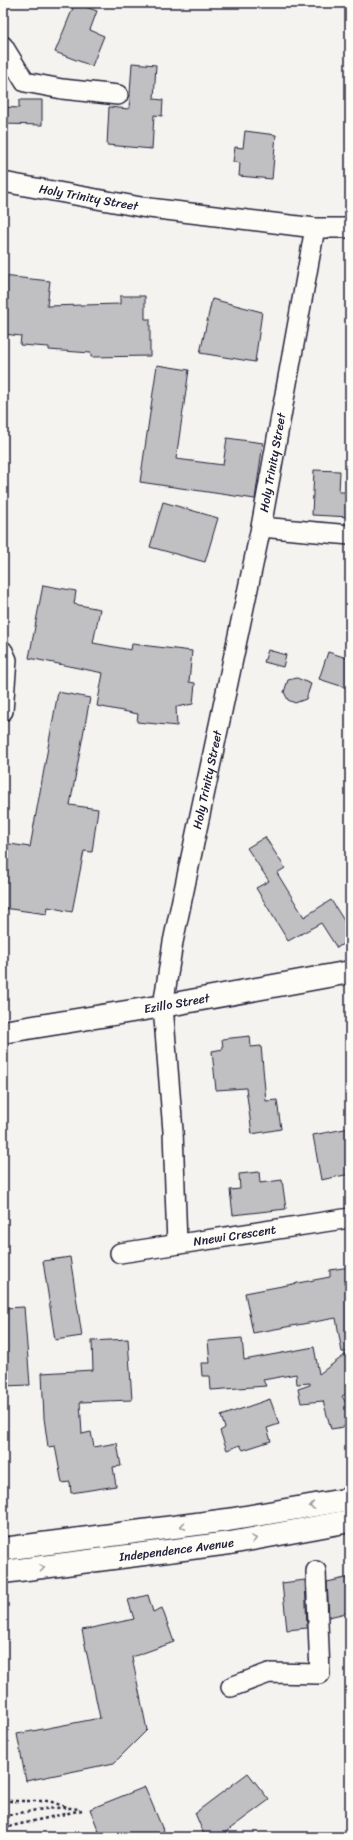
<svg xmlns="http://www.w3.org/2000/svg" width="353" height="1840" font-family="Sriracha,sans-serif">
	<rect width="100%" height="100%" fill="#f4f3ef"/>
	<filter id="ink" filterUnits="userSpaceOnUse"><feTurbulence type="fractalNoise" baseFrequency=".025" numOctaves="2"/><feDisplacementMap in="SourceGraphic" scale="8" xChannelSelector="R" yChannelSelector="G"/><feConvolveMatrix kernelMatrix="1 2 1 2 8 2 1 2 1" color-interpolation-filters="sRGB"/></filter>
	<g filter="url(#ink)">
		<path fill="#c0bfc2" stroke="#22223b" d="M75,3l22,8 -7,19 14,6 -12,30 -37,-14z
			M132,63l24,2 -2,34 9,1 -1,16 -8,-1 -2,34 -45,-4 2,-38 20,2z
			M19,100h23v25l-39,-1v-17l16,1z
			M245,131l31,4 -4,44 -33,-3 1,-13 -7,-1 2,-15 8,1z
			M3,276l47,5 -3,25 73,-2v-8h25v23h5v37l-59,1v-4l-42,-3v-3l-29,-2 1,-9 -18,-2z
			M212,299l50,13 -7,50 -55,-9z
			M157,365l32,5 -13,89 47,6 4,-27 36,5 -8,56 -115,-17z
			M314,470l26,1 -1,21h11v25l-38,-2z
			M163,502l55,16 -13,44 -55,-15z
			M43,585l33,6 -2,13 26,5 -7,34 38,7 1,-6 60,7 -3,31 6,1 -2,21 -17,3 1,19 -40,-4 1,-8 -41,-8 6,-33 -74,-15z
			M268,650l18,5 -3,12 -19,-5z
			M328,652l22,7v30l-31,-10z
			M297,678l14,6 -5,15 -11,4 -7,-3 -4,-8 4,-12z
			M58,692l32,6 -20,107 28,4 -6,43 -8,-1 -12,61 -24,-5 -1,7 -44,-6v-65l27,4z
			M265,837l20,31 -8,5 27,44 27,-17 19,30v9l-13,9 -16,-25 -33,18 -32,-53 13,-7 -22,-33z
			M250,1036l1,11 10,-1 5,55 11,-1 4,29 -29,5 -6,-46 -30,2 -4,-39 11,-2 -1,-10z
			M350,1128v46l-29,6 -8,-45z
			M259,1172l1,11 22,-3 4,29 -53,6 -3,-25 10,-1 -1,-15z
			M70,1257l12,79 -27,4 -12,-79z
			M350,1267v125l-8,4 8,14v16l-19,3 -8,-28 -22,2 -3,-14 12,-4v-2l-13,1 -1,-10 -33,6 3,6 -55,4 -1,-14h-8l-1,-13h9l-2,-22 34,-3 2,22 70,-13 5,27 30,-22h-7l-6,-34 -83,15 -8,-40 85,-16v-7z
			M24,1307l6,78 -27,1v-78z
			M128,1339l4,61 -52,2 2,32 9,-2 3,15 23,-4 4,23 -8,1 3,19 -45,7 -1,-11 -8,1 -7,-37 -7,1 -4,-29 -2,-45 51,-3 -1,-29z
			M270,1399l9,25 -12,4 4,13 -28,9 -3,-5 -13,5 -7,-19 5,-3 -4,-12z
			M350,1577v35l-21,5 -2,-35z
			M305,1580l2,48 -20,2 -5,-47z
			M148,1595l5,17 9,-4 12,34 -42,15 15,73 -33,33 -88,18 -9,-47 83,-16 -18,-88 52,-11 -6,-19z
			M248,1773l21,27 -50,37h-14l-10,-24z
			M145,1787l21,50h-65l-11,-28z"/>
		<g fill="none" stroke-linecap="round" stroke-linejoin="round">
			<defs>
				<g id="street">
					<path d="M3,46l22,36 37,7 56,6"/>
					<path id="s1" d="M3,182l138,25 174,21h35"/>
					<path d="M261,527l89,8"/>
					<path d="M3,651l4,9 -4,51"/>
					<path id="s2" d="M177,1244l-4,-113 -10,-125 10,-64 88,-415 54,-299"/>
					<path id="s3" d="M120,1253l230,-35"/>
					<path d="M231,1687l38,-14 51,1 -4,-103"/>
				</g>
				<g id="secondary">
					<path id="s4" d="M3,1032l160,-26 187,-34"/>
				</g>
				<g id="primary">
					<path d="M3,1549l225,-29 122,-21"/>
					<path id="s5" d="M3,1572l227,-29 120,-22"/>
				</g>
			</defs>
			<use href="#street" stroke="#22223b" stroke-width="22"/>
			<use href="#secondary" stroke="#22223b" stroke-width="25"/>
			<use href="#primary" stroke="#22223b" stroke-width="25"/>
			<path stroke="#22223b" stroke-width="2.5" stroke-dasharray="3 3" stroke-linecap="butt" d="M3,1801h46l17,6
				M3,1816c25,-4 51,-11 76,-7
				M3,1828l79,-18
				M3,1829l1,8"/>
			<use href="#street" stroke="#fdfcf7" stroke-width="19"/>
			<use href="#secondary" stroke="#fdfcf7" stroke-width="22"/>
			<use href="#primary" stroke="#fdfcf7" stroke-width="22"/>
		</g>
		<defs><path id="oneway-chevron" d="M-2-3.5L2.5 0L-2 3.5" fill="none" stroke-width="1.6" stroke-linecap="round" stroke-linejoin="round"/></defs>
		<g stroke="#9a9aa2">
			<use href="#oneway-chevron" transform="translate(312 1506) rotate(170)"/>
			<use href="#oneway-chevron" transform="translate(183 1526) rotate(172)"/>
			<use href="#oneway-chevron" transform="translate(254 1539) rotate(-10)"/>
			<use href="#oneway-chevron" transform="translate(42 1568) rotate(-7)"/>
		</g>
	</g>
	<g text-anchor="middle" stroke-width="3" stroke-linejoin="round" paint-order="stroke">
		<g font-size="12" fill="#22223b" stroke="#fdfcf7">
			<text dy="4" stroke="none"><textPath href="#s1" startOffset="87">Holy Trinity Street</textPath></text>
			<text dy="4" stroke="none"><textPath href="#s2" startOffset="793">Holy Trinity Street</textPath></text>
			<text dy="4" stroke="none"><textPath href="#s2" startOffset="469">Holy Trinity Street</textPath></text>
			<text dy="4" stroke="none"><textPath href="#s4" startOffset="176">Ezillo Street</textPath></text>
			<text dy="4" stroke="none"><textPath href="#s3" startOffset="116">Nnewi Crescent</textPath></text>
			<text dy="4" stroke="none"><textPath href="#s5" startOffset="175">Independence Avenue</textPath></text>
		</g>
	</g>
	<rect width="353" height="1840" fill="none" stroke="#fdfcf7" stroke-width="16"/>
	<rect x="8" y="8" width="337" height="1824" fill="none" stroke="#22223b" stroke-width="1.5" filter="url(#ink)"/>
</svg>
